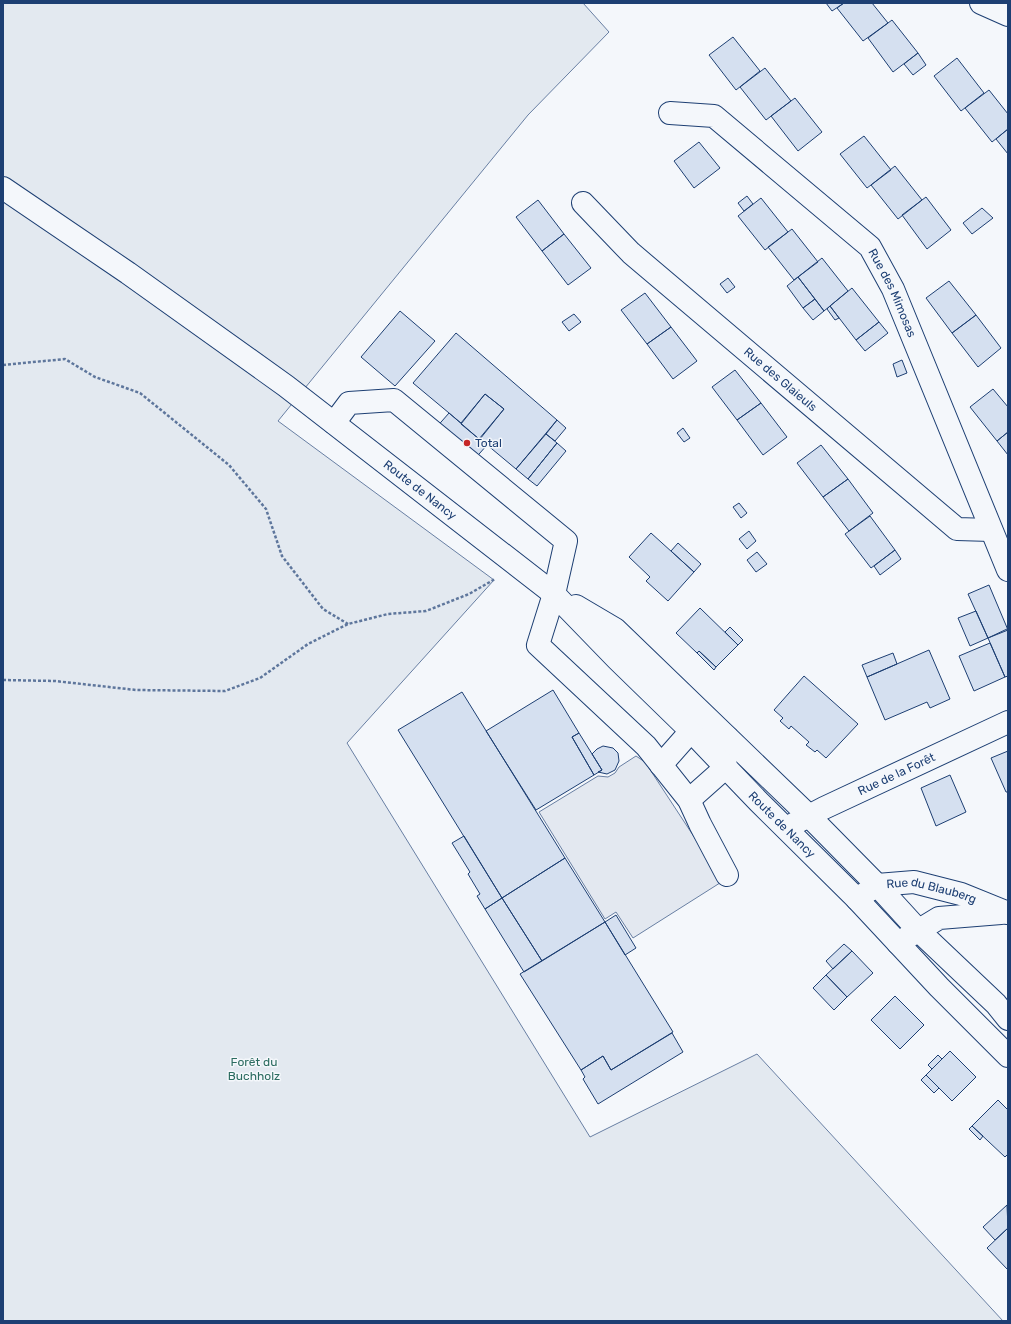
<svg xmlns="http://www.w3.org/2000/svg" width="1011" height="1324" font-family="Rubik,sans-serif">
	<rect width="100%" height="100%" fill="#f4f7fb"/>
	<path fill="#e3e9f0" stroke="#687fa3" d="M3,3h580l26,29 -81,83 -250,306 216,159 -147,163 243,394 167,-83 246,267h-1000z"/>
	<path fill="#e3e8f0" stroke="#687fa3" d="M636,756l9,6 78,119 -90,57 -17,-26 -11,7 -66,-107 59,-36 10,1 7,-4 4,-6z"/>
	<path fill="#d5e0f0" stroke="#1d3f73" d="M826,3h18l-12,8z
		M844,3h28l16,20 -25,18 -26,-33z
		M892,20l26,33 -25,19 -25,-34z
		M733,37l27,34 -24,19 -27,-35z
		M918,53l8,12 -13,10 -9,-11z
		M957,58l27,35 -23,18 -27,-35z
		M765,68l26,33 -25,19 -26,-33z
		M989,90l19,24v15l-16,13 -27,-34z
		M795,98l27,34 -24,19 -27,-35z
		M1008,129v25l-12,-15z
		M864,136l27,34 -24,18 -27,-34z
		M699,142l21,26 -26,20 -20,-27z
		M895,166l27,34 -24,19 -27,-34z
		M747,196l6,8 -9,7 -6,-8z
		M926,197l25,33 -24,19 -25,-34z
		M761,198l27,34 -23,18 -27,-34z
		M538,200l26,34 -22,17 -26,-34z
		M982,208l11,10 -21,16 -9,-11z
		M792,229l26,33 -24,18 -26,-33z
		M564,234l27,34 -23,17 -26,-34z
		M822,258l26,33 -24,20 -26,-34z
		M798,277l17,22 -12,9 -16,-22z
		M728,278l7,9 -8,6 -7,-9z
		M949,281l27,34 -24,18 -26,-35z
		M852,288l27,34 -23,18 -26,-34z
		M645,293l26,34 -24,17 -26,-34z
		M815,299l9,12 -11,9 -10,-12z
		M830,306l9,12 -4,2 -8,-11z
		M400,311l35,30 -40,45 -34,-29z
		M574,314l7,8 -12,9 -7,-9z
		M976,315l25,33 -23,19 -26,-34z
		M879,322l9,11 -23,18 -9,-11z
		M671,327l26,34 -24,18 -26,-35z
		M456,333l101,87 -41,49 -36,-30 24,-30 -19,-15 -24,29 -48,-40z
		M902,360l5,13 -10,4 -4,-13z
		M735,370l26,33 -24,17 -25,-33z
		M993,389l15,18v25l-11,9 -27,-34z
		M485,394l19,15 -25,30 -18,-15z
		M761,403l26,34 -24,18 -26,-35z
		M449,413l30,26 8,6 -22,25 -38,-32z
		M557,420l9,8 -11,13 -9,-7z
		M683,428l7,10 -6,4 -7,-9z
		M1008,432v23l-11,-14z
		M546,434l11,9 -29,36 -12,-10z
		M557,443l9,8 -29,35 -9,-7z
		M821,445l27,34 -25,18 -26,-34z
		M848,479l25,34 -24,18 -26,-34z
		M739,503l8,10 -6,5 -8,-11z
		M870,516l25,34 -24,18 -26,-34z
		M749,531l7,10 -9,8 -8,-10z
		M651,533l43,39 -26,29 -22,-20 4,-4 -21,-20z
		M678,543l23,21 -7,8 -23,-21z
		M895,550l6,9 -21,16 -6,-9z
		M757,552l10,12 -11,8 -9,-12z
		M989,585l19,45 -20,8 -20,-44z
		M700,608l38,37 -22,22 -17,-16 -2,2 -21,-20z
		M976,611l12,27 -18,8 -12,-28z
		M730,627l13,13 -5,5 -13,-13z
		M1007,629h1v47l-3,1 -17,-39z
		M990,643l15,34 -31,14 -15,-35z
		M929,650l21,49 -20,9 -3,-6 -42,18 -18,-43z
		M699,651l17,16 -2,3 -17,-17z
		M893,653l4,11 -30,13 -5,-12z
		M804,676l54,48 -32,34 -9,-8 -2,2 -9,-7 3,-3 -18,-16 -2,3 -9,-8 3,-3 -9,-8z
		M553,690l26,43 -7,4 22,38 -58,35 -50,-79z
		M462,692l103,166 -63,40 -104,-168z
		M579,733l23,37 -8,5 -22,-38z
		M603,746l10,2 5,5 1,8 -4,9 -8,4 -9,-2 4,-2 -10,-16 5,-5z
		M1008,751v41h-2l-15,-34z
		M950,775l16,37 -30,14 -15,-38z
		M464,836l38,62 -17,11 -8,-13 3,-2 -12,-20 2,-2 -18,-29z
		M565,858l40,64 -63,39 -40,-63z
		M502,898l40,63 -18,11 -39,-63z
		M616,915l20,33 -11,7 -20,-33z
		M605,922l68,110 -62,38 -8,-14 -22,14 -61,-96z
		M844,944l8,7 -19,18 -7,-8z
		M852,951l21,22 -26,24 -21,-22z
		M826,975l21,22 -13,13 -21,-22z
		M895,996l29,29 -24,24 -29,-29z
		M672,1033l11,19 -85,52 -15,-25 2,-2 -4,-7 22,-14 8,14z
		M950,1051l26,26 -24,24 -26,-26z
		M938,1055l4,4 -10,10 -4,-4z
		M926,1075l13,13 -5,5 -13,-13z
		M998,1100l10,10v44l-3,3 -33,-31z
		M972,1126l11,10 -3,4 -11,-11z
		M1007,1205l1,23 -13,12 -12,-13z
		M1008,1228v42l-21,-22z"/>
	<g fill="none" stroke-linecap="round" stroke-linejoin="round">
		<defs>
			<g id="minor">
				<path d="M981,3l27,12"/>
				<path id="s1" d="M670,113l44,3 156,131 23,42 115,281"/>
				<path id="s2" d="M583,203l48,50 326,276 34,1"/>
				<path d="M334,423l15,-20 45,-3 172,141 -12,53 -16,51 108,101 43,54 11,24 27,51"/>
				<path d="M661,765l30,-34 36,6 -2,31 -36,32"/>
				<path id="s3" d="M786,828l38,-20 184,-86"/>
				<path id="s4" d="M857,899l20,-14 37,-3 47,12 47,19"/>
				<path d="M898,943l41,-25 62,-5"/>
			</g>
			<g id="major">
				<path id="s5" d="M3,188l125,85 158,113 268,208 63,65 74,72 67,70 99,98 82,88 69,69"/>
				<path d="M576,606l39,23 194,187 68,69 42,46 77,73 12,15"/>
			</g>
		</defs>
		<use href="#minor" stroke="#1d3f73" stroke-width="24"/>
		<use href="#major" stroke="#1d3f73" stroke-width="24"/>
		<path stroke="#5e769c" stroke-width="2.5" stroke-dasharray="3 2" stroke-linecap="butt" d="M3,365l62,-6 30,18 45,16 89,72 37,44 16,47 41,53 25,15
			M3,680l52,1 81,9 89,1 35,-13 48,-34 40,-20 40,-10 38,-3 43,-17 26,-15"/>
		<use href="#minor" stroke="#f4f7fb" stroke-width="22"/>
		<use href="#major" stroke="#f4f7fb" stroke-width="22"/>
	</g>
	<circle fill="#c62828" stroke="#f4f7fb" stroke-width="1.5" cx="467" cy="443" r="4"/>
	<g text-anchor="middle" stroke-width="3" stroke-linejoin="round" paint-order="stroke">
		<g font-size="12" fill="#1d3f73" stroke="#f4f7fb">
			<text dy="4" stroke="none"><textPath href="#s1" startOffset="299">Rue des Mimosas</textPath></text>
			<text dy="4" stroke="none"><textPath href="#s2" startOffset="265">Rue des Glaieuls</textPath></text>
			<text dy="4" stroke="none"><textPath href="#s5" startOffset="515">Route de Nancy</textPath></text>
			<text dy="4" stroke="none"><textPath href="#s3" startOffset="123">Rue de la Forêt</textPath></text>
			<text dy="4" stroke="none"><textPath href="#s5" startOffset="1009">Route de Nancy</textPath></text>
			<text dy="4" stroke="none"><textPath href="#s4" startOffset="80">Rue du Blauberg</textPath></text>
		</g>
		<g font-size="12" fill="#1d3f73" stroke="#f4f7fb" text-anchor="start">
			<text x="475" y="447">Total</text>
		</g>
		<g font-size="12" fill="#2c6c60" stroke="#f4f7fb">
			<text x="254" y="1066">Forêt du<tspan x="254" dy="14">Buchholz</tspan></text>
		</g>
	</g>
	<rect width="1011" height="1324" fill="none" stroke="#1d3f73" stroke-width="8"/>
</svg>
